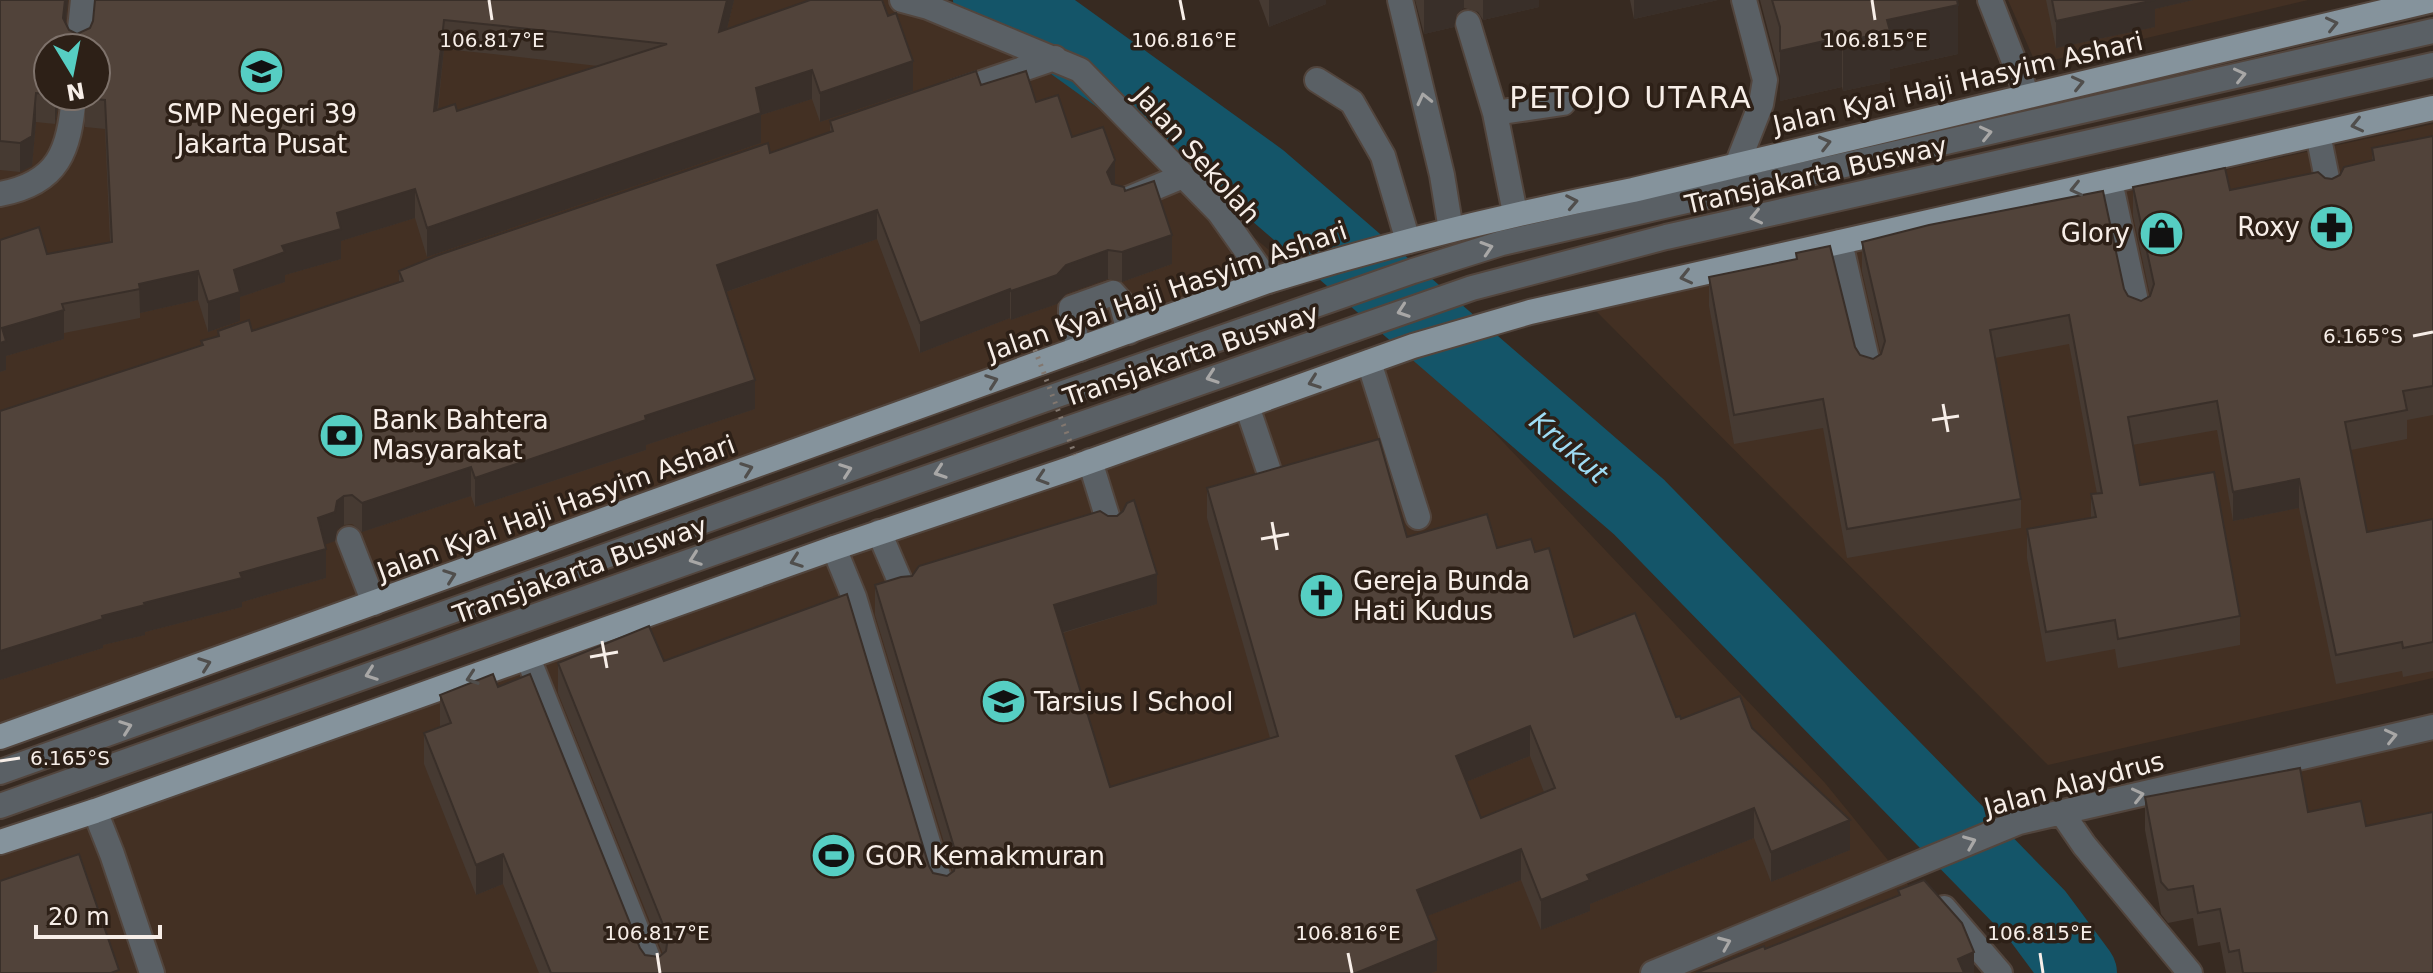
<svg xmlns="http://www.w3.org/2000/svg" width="2433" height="973" font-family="'DejaVu Sans',sans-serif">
	<rect width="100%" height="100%" fill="#372a21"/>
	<path fill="#433023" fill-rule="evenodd" d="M0,0h905l136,59 252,211 -1293,457zM48,48h48v48h-48z
		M2008,0h300l-272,64z
		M2433,124v554l-385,87 -454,-456z
		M1405,338l420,445 137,168 8,22h-1970v-132z
		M2433,712v261l-266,-185z"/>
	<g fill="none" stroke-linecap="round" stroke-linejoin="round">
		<path stroke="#145569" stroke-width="74" d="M990,0l48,19 222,160 379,328 398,408 43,58"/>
		<defs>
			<path id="minor" d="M902,0l26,7 152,63 139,142 49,69
				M1400,0l42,175 9,55
				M1990,0l37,95
				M1468,23l27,90 20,100
				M78,48l5,-48
				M1317,80l35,22 31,54 25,85
				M952,93l103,-35
				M1495,113l68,-10
				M2318,134l12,59
				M1737,165l24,-61 4,-24 -21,-80
				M2110,181l29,134
				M0,194c59,-11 69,-43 74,-98
				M1128,199l55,-23
				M1840,242l30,131
				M1080,349l-9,-29v-12l42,-15 8,9 8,30
				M1369,362l49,155
				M1247,406l21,62
				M1090,461l22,71
				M879,532l26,61
				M349,539l25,64
				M834,548l20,49 89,295
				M528,658l126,315
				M0,772l1043,-372 370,-129 89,-28 931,-212
				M0,806l823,-292 649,-226 194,-51 767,-172
				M95,811l17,43 40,119
				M2062,813l22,32 106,128
				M1944,908l56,65
				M1653,973l366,-151 414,-95"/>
			<path id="major" d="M0,737l1268,-456c120,-37 242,-67 365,-91l800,-190
				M0,842l95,-31 739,-263 235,-79 344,-123 117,-34 903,-204"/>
		</defs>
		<use href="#minor" stroke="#52453d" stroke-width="28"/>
		<use href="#major" stroke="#52453d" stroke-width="28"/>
		<use href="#minor" stroke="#5a6065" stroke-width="24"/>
		<use href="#major" stroke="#85939c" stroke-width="24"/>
		<path stroke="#82776f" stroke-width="5" stroke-dasharray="2 6" stroke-linecap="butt" d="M1032,342l43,113"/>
	</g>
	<path fill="#463a32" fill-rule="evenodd" d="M0,0h68l-2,23 3,7 8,4 657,-34 -7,29 186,62 -93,31 -8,-23 -51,16v28l-334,114 -12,-39 -74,23v18l-56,16v7l-45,15v24l-32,11 -10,-32 -58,13v5l-76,15v6l-58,17v14l-6,2v-132l47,14 63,-12 -5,-113 -20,-2v-31l11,-48h-48v48h12l-5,28 -19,-2 -4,44 -12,6 -20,-2zM444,49l49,5 105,12 -141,45 -19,-1z
		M1259,0h67v4l-57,23z
		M1415,0h124v7l-56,13 -5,-8 -14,-4 -7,5 -3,14 -30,7z
		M1630,0h88l-84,19z
		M1760,0h197l1,54 -68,15v12l-47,10 -1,-4 -62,14v-25z
		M2046,0h147l-38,9v18l-99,21z
		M981,85l55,17 36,35 43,48 10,6 47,73 -50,18 -14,-3 -42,15 -9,10 -46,16 -1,-2 -90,35 -43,-114 -151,53 29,117 -109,36v5l-171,57 -4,-11 -109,36 -10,-8 -8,1 -7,5 -2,11 -10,3 1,34 -84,24v5l-97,25v3l-42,10v3l-103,32v-269l201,-65v-5l17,-5v-5h34l147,-49v-11l371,-118 60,-21v-11z
		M2433,136v279l-26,5v19l-56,11 16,82 66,-13v152l-30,6 -1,-6 -66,13 -37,-176 -66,13 -16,-91 -85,15 8,40 100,131v29l-122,23 -3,-19 -69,13 -19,-104v-29l64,-11v-24h6l-28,-150 -74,14 26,141v29l-174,30 -24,-130 -89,16 -25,-138v-29l87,-18v-6l64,102 13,4 8,-5 -19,-83v-29l262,47 4,7 13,5 9,-6 -17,-79v-29l97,3 95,-12 7,1 40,-18v-13z
		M1207,488l200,49 128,15 39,85 102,80 76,11 98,122 -79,32 -17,-44 -164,66v7l-49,19 -20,-50 -94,36 10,55 -6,2h-892l-36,-89 -27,11 -52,-131v-31l16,-6v-32l58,-8 142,261 5,7 14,2 4,-3 -105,-261v-30l106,-2 265,205 4,7 14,3 6,-4 -78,-257v-30l282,19 -94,29 47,154 160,-49 -63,-220zM1530,756l14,36 -63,26 -15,-36z
		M2145,797l163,15 58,14 67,147h-207l-6,-31 -22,4 -5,-28 -25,5 -7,-9 -16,-84z"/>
	<path fill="#392f29" d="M65,0h3l-5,47v-29z
		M727,0h7l-15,62v-30z
		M1269,0h57v4l-57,23z
		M1424,0h40v8l-7,5 -3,14 -30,7z
		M1483,0h56v7l-56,13z
		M1634,0h84l-84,19z
		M2151,0h42l-38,9v18l-99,21v-27z
		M1958,5v49l-68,15v12l-47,10v-49l44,-22z
		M444,20v29l-10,91v-29z
		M1842,37v50l-62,14v-50z
		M913,61v30l-93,31v-29z
		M812,70v29l-51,16v28l-334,114v-29l329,-140z
		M36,93v29l-4,44 -12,6v-29z
		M55,96h5l-5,28z
		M1115,160v29l-8,-17z
		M415,189v29l-74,23v18l-56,16v7l-45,15v24l-32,11v-30l26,-32 48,-24 55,-33z
		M877,210v29l-160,56v-30z
		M1172,235v29l-50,18v-30z
		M1108,250v29l-42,15 -9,10 -46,16v-29l55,-26z
		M198,271v29l-58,13 -1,-29z
		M1010,289v29l-90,35v-30z
		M64,310v29l-58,17v14l-6,2v-29l2,-15z
		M755,380v29l-109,36v5l-171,57v-29l170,-62z
		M471,467v29l-109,36v-29z
		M2299,479v29l-66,13v-29z
		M344,496v29l-7,5 -2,11 -17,6v-29z
		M326,549v29l-84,24v5l-97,25v3l-42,10v3l-103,32v-29l144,-48 96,-30z
		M1157,574v30l-103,31v-30z
		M1530,726v30l-74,30v-30z
		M1754,808v30l-164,66v7l-49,19v-30l46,-25z
		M1850,820v30l-79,32v-30z
		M1521,849v31l-104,40v-30z
		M503,854v30l-27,11v-30z
		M1437,940v31l-6,2h-75z
		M1974,952v21h-16v-14z"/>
	<path fill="#51433a" stroke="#392f29" stroke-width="2" fill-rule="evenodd" d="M0,0h65l-2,18 6,12 8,4 13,-6 3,-7 2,-21h632l-8,32 91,-32h72l6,16 8,-3 17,48 -93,32 -8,-23 -56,18 5,25 -334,115 -12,-39 -78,24 4,16 -59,17 3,6 -51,18 6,22 -32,10 -10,-31 -59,13 1,5 -78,15 2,6 -62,18 4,13 -6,2v-103l39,-13 8,27 65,-12 -7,-142 -20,-2v-2h11v-48h-48v46l-12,-1 -4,43 -12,7 -20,-2zM444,20l49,5 174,19 -210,67 -2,-7 -21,7z
		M1772,0h185l1,5 -71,15 3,11 -47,11 -1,-5 -62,14v-24z
		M2052,0h103l-99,21z
		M976,71l5,14 45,-14 10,31 22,-7 14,42 31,-10 12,33 -8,12 5,12 12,3 1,4 29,-10 18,54 -50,17 -14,-2 -42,15 -9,10 -46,16 -1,-2 -90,34 -43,-113 -160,55 38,115 -110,36 1,4 -171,58 -4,-11 -109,36 -10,-8 -8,1 -7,5 -2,11 -17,6 8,31 -86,24 2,5 -98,25 1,2 -43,11 1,3 -103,32v-240l203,-66 -2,-4 18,-5 -1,-5 31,-11 3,11 151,-50 -4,-10 37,-15 332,-113 2,10 63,-22 -3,-10z
		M2433,136v250l-30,5 4,19 -62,12 22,110 66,-13v123l-30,6 -1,-6 -66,13 -37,-176 -66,13 -16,-91 -89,16 12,68 74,-13 26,144 -122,23 -3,-19 -69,12 -19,-103 69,-12 -5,-23 11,-1 -33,-178 -79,15 31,169 -174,30 -24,-130 -89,16 -25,-138 88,-18 -1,-6 34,-7 25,101 5,8 13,4 8,-5 4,-13 -23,-99 67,-17 174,-34 21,98 4,7 13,5 9,-5 4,-12 -21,-97 92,-19 5,22 88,-18 7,6 7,1 8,-4 4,-8 30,-7 -2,-12z
		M1379,439l28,98 80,-23 10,34 34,-9 4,13 14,-4 25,89 61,-24 41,104 4,-1 1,3 59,-23 12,32 98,92 -79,32 -17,-44 -167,67 3,5 -49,20 -20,-51 -104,41 20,50 -81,33h-805l-48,-119 -27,11 -52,-132 27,-10 -11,-28 53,-21 5,13 32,-13 110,274 5,7 14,2 7,-6 2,-14 -110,-274 91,-37 15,35 183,-67 82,272 4,7 14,3 7,-5 3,-14 -82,-272 26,-8 11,-1 7,-10 181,-55 8,5h9l6,-5 4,-8 7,-3 23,74 -103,31 56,182 168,-51 -71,-248zM1530,726l25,62 -74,30 -25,-62z
		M2300,768l8,44 53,-11 5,25 67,-14v161h-190l-4,-23 -10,2 -9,-43 -22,4 -5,-27 -25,4 -7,-8 -16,-85z
		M79,854l40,116 -8,3h-111v-92z
		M1924,880l38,43 12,29 -16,7 6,14h-268l68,-27 1,3 135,-54 -2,-5z"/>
	<defs><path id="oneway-chevron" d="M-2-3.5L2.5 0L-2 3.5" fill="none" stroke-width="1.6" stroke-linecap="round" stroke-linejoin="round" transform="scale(2)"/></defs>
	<g stroke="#504e4c">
		<use href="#oneway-chevron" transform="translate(2332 24) rotate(-13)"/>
		<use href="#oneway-chevron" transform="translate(2078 83) rotate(-13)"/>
		<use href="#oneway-chevron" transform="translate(2357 125) rotate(167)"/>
		<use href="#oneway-chevron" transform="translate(1825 143) rotate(-14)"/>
		<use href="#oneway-chevron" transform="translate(2076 189) rotate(167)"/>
		<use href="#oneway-chevron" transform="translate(1572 202) rotate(-11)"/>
		<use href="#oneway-chevron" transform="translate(1686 277) rotate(167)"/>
		<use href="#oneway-chevron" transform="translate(992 381) rotate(-20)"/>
		<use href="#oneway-chevron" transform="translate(1314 382) rotate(160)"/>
		<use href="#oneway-chevron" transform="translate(747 469) rotate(-20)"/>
		<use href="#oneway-chevron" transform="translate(1042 478) rotate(162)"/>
		<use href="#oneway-chevron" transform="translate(796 561) rotate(160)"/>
		<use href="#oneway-chevron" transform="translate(450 576) rotate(-20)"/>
		<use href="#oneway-chevron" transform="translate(205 664) rotate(-20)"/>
		<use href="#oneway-chevron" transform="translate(472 678) rotate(161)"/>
	</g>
	<g stroke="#a8a7a6">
		<use href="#oneway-chevron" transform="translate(2240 75) rotate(-13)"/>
		<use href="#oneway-chevron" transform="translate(1424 99) rotate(-103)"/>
		<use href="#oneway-chevron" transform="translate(1986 133) rotate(-13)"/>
		<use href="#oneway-chevron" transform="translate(1756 217) rotate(167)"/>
		<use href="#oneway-chevron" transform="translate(1487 248) rotate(-18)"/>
		<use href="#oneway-chevron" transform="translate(1403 311) rotate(161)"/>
		<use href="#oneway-chevron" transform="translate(1212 377) rotate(161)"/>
		<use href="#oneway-chevron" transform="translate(846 470) rotate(-20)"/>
		<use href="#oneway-chevron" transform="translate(940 472) rotate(161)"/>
		<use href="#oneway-chevron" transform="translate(695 559) rotate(160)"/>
		<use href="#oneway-chevron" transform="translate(371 674) rotate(160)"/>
		<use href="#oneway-chevron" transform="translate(126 727) rotate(-20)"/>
		<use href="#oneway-chevron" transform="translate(2391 736) rotate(-13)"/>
		<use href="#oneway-chevron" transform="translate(2138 795) rotate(-13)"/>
		<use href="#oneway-chevron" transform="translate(1970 842) rotate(-22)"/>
		<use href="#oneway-chevron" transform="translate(1725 943) rotate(-23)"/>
	</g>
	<path fill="none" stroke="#f7eee8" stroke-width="3" d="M489,0l3,20M1180,0l4,20M1872,0l3,20M2413,336l20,-4M1943,404l5,28M1932,420l27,-4M1272,522l5,28M1261,539l28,-5M602,641l5,27M590,657l28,-5M0,761l20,-3M657,953l3,20M1348,953l4,20M2040,953l3,20"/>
	<defs>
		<symbol id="school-disc" viewBox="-11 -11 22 22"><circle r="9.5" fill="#56cec3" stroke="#2d2017"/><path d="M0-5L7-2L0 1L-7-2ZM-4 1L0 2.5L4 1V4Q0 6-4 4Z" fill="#111"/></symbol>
		<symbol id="pharmacy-disc" viewBox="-11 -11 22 22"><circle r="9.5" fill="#56cec3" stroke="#2d2017"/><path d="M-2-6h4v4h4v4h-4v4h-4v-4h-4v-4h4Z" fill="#111"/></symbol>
		<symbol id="shop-disc" viewBox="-11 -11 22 22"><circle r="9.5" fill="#56cec3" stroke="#2d2017"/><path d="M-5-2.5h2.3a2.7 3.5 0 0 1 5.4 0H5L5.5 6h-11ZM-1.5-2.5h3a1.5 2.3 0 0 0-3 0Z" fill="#111"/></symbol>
		<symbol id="bank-disc" viewBox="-11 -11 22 22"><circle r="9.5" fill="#56cec3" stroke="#2d2017"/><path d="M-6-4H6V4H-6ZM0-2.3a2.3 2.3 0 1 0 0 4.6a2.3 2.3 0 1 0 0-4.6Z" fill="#111"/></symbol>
		<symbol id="church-disc" viewBox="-11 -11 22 22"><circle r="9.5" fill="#56cec3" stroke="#2d2017"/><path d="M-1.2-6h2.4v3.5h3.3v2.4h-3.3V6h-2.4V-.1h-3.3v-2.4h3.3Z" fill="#111"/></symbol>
		<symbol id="stadium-disc" viewBox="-11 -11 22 22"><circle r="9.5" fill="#56cec3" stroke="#2d2017"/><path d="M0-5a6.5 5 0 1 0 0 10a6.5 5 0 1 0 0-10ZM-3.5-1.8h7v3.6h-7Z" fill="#111"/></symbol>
	</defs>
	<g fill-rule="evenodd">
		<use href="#school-disc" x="236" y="46" width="51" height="51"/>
		<use href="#pharmacy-disc" x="2306" y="202" width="51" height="51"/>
		<use href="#shop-disc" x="2136" y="208" width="51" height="51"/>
		<use href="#bank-disc" x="316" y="410" width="51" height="51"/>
		<use href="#church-disc" x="1296" y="570" width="51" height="51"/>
		<use href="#school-disc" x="978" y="676" width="51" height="51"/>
		<use href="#stadium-disc" x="808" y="830" width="51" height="51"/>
	</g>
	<g text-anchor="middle" stroke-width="7" stroke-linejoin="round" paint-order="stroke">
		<g font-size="26" fill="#f7eee8" stroke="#2d2017">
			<text transform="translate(1958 83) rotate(-13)" y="9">Jalan Kyai Haji Hasyim Ashari</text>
			<text transform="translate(1197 155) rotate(48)" y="9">Jalan Sekolah</text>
			<text transform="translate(1816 175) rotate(-13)" y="9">Transjakarta Busway</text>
			<text transform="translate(1167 291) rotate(-19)" y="9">Jalan Kyai Haji Hasyim Ashari</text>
			<text transform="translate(1191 355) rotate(-19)" y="9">Transjakarta Busway</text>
			<text transform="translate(556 508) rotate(-20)" y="9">Jalan Kyai Haji Hasyim Ashari</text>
			<text transform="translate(580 570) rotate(-20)" y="9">Transjakarta Busway</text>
			<text transform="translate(2074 784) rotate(-15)" y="9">Jalan Alaydrus</text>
		</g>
		<g font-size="26" fill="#f7eee8" stroke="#2d2017" text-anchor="start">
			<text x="262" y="123" text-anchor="middle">SMP Negeri 39<tspan x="262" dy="30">Jakarta Pusat</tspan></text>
			<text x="2300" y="236" text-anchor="end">Roxy</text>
			<text x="2130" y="242" text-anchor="end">Glory</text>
			<text x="372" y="429">Bank Bahtera<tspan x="372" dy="30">Masyarakat</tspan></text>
			<text x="1353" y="590">Gereja Bunda<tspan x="1353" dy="30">Hati Kudus</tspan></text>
			<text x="1034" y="711">Tarsius I School</text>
			<text x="865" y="865">GOR Kemakmuran</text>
		</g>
		<g font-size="28" font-style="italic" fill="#9fdcf4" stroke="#2d2017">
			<text transform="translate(1569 447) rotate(41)" y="10">Krukut</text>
		</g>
		<g font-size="30" letter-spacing="2" fill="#f7eee8" stroke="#2d2017">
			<text x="1631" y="108">PETOJO UTARA</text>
		</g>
	</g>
	<g font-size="20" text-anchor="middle" fill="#f7eee8" stroke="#2d2017" stroke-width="7" stroke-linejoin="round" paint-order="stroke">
		<text x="492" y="47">106.817°E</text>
		<text x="1184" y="47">106.816°E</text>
		<text x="1875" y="47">106.815°E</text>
		<text x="2363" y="343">6.165°S</text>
		<text x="70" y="765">6.165°S</text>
		<text x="657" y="940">106.817°E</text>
		<text x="1348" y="940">106.816°E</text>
		<text x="2040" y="940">106.815°E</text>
	</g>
	<g transform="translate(72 72) rotate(170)"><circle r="38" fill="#2d2017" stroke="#7e726b" stroke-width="2"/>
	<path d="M0-6L14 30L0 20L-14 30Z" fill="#56cec3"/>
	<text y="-12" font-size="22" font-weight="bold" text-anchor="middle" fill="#f7eee8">N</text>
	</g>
	<path d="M36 925v12h124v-12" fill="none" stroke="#f7eee8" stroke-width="4"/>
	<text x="48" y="925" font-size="24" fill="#f7eee8" stroke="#2d2017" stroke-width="6" paint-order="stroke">20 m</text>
</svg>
